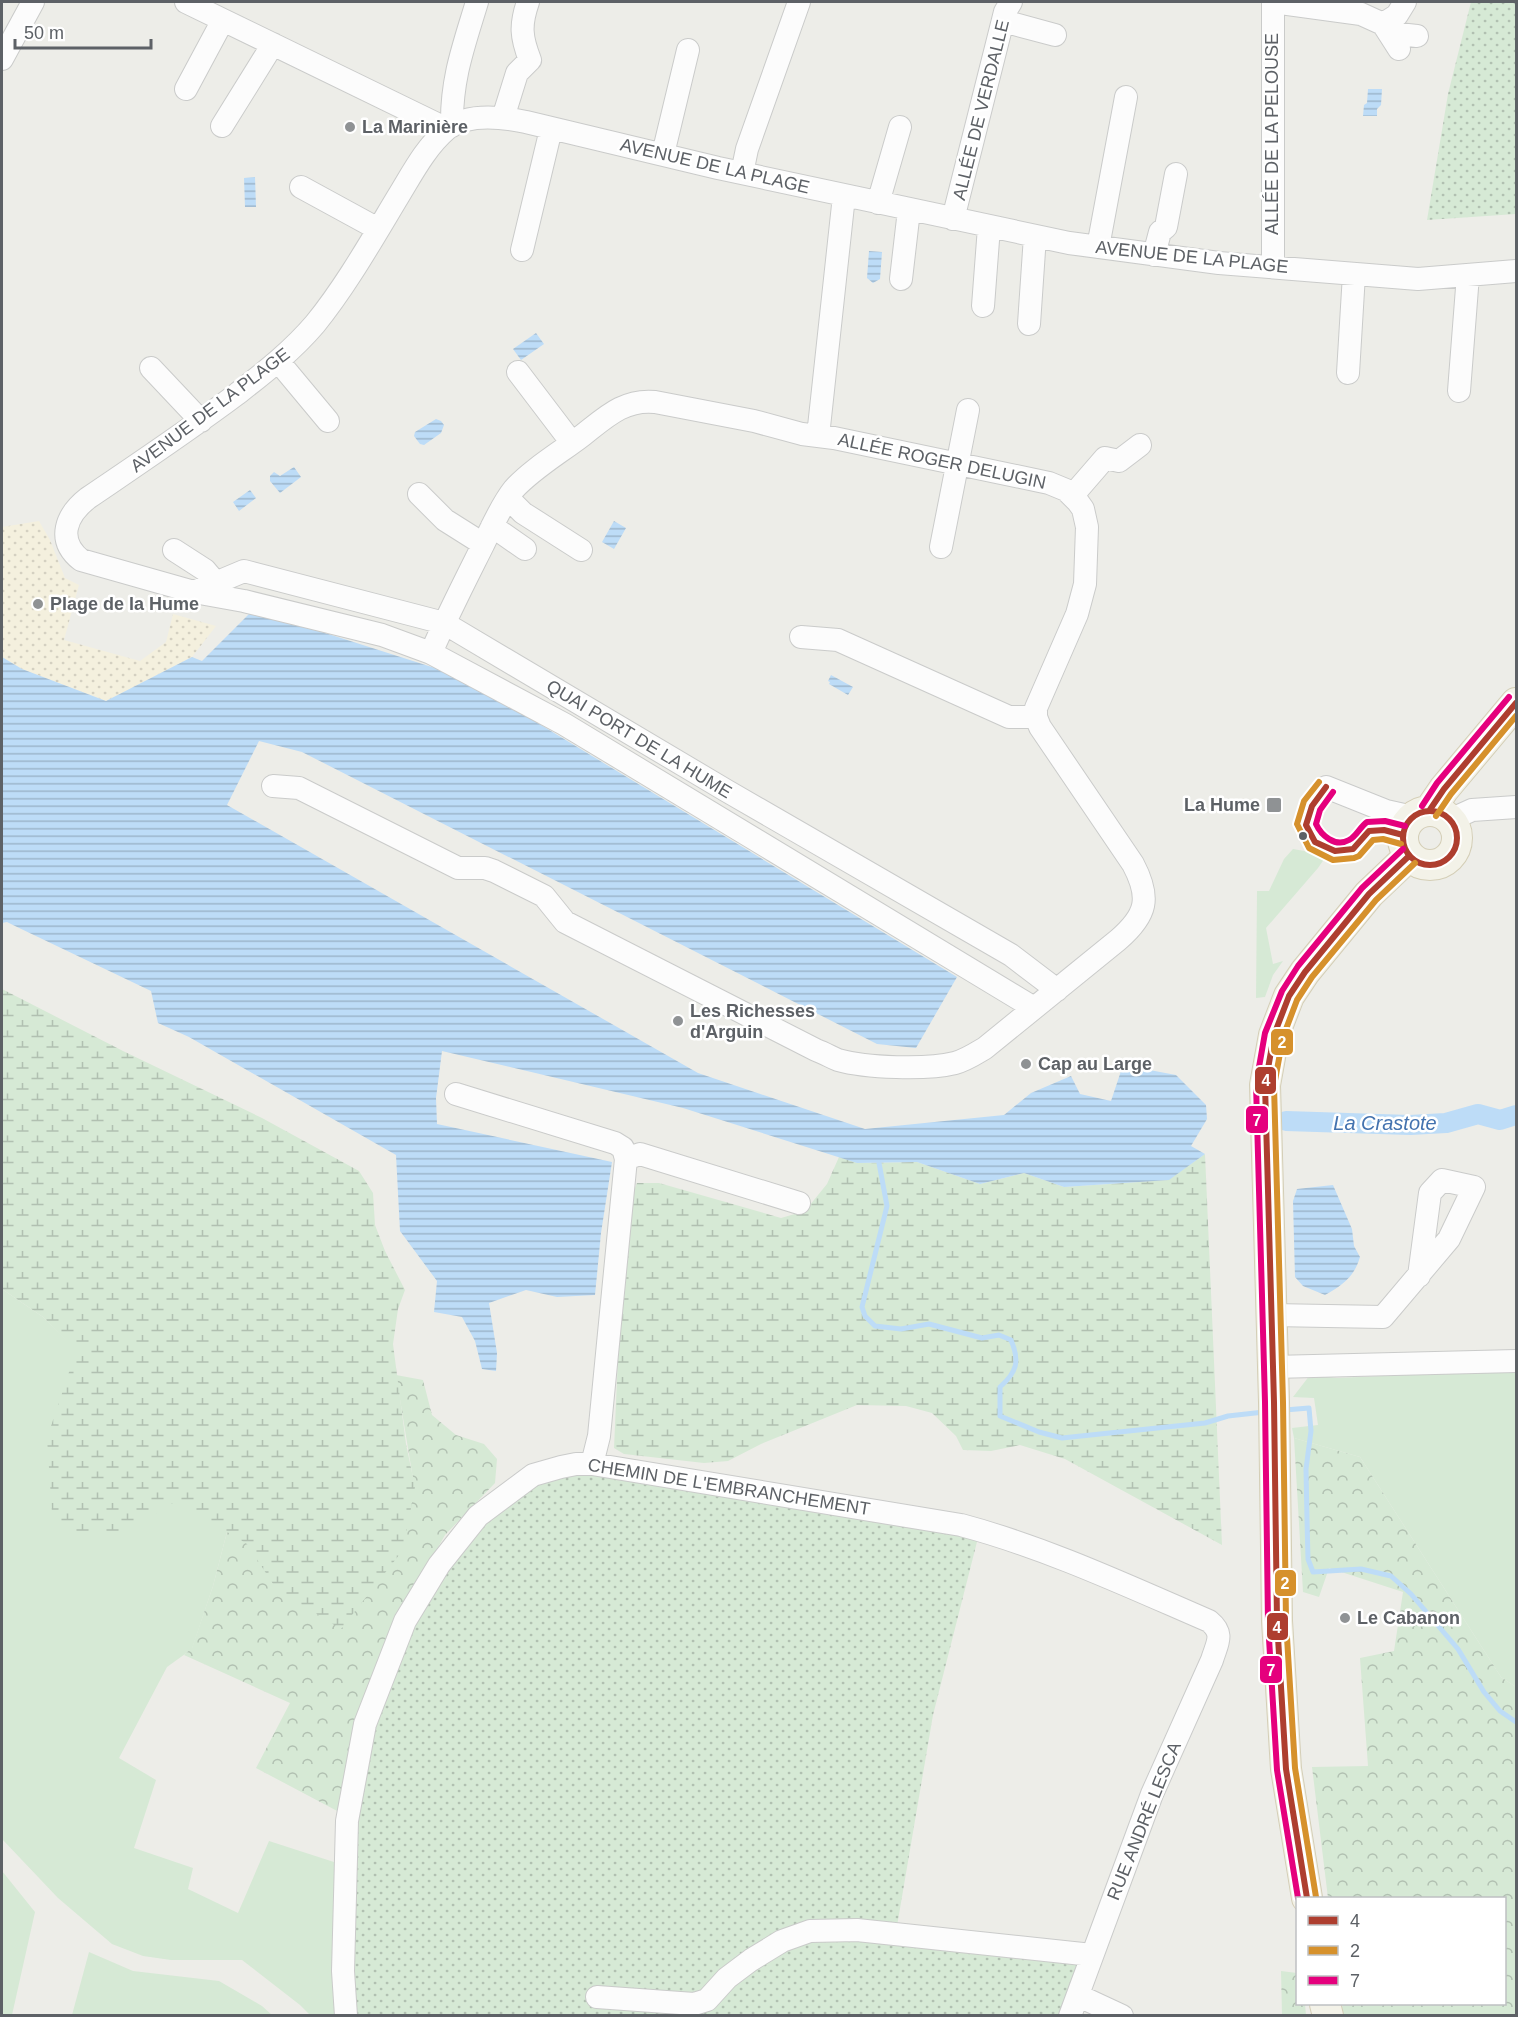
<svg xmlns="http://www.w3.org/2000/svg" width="1518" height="2017" font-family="Helvetica,sans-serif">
	<defs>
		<pattern id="forest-crowns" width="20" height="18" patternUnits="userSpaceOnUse" patternTransform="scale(1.5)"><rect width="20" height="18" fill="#d6e9d5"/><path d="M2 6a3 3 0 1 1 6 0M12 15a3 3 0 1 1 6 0" fill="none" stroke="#b1c0b1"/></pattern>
		<pattern id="wetland-marsh" width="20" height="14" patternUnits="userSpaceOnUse" patternTransform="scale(1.5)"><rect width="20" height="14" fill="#d6e9d5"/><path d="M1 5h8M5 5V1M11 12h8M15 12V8" fill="none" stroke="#b1c0b1"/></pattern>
		<pattern id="sand-dots" width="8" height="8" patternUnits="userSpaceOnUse" patternTransform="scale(1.5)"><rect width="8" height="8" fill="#f4f0de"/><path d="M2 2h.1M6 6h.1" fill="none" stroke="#d4d0c1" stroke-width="1.8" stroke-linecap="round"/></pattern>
		<pattern id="park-dots" width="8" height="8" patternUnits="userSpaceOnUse" patternTransform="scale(1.5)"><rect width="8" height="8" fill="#d6e9d5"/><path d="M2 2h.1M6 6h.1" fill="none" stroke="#b1c0b1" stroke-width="1.8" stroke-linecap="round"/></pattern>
		<pattern id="water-rules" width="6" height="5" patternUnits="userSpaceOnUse" patternTransform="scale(1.5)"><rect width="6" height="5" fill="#bddcf7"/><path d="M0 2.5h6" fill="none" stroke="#9db6cc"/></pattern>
	</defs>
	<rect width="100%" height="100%" fill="#edede8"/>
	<path fill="#d6e9d5" d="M1293,849l34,6 -9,13 -52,60 7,36 10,-3 -10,14 -8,22 -9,1 1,-107h12l15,-32z
		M2,1289l41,28 34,34 150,181 -14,54 -21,63 -25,18 -48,91 37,22 -22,68 59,20 -5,21 50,24 31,-72 68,22 2,152h-29l-10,-10 -58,-45h-71l-28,-4 -31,-12 -54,-46 -56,-59z
		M1516,1370v317l-15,-10 -141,-220 -66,-19 -2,-10 26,-3 -4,-27 -21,-1 17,-22 27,3z
		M2,1871l33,41 -23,103h-10z
		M89,1952l44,19 86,10 43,25 10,9h-200z"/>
	<path fill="url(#forest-crowns)" d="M396,1375l27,5 9,35 24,20 28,9 13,15 -2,24 -50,52 -60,106 -39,121 -5,51 -85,-45 34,-65 -106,-48 8,-7 21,-62 14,-54 -51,-32 238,-15z
		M1294,1438l66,19 141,220 15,10v328h-173l-1,-11h162v-106h-176l-16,-131 56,-1 -8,-108 34,-7 9,-59 -74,-24 -10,29 -16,-5z
		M1281,1971l16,2 1,31h7l1,11h-24z"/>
	<path fill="url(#wetland-marsh)" d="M2,989l121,62 139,67 97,53 14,22 2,32 10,26 20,39 -7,19 -5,35 13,100 9,43 -12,63 -62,79 -64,-39 -30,-46 -71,-43 -53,33h-50l-21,-21 -5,-75 29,-87 -33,-34 -41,-28z
		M1205,1154l17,391 -157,-86 -45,-14 -29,6 -28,-1 -7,-14 -24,-23 -26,-7 -49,-1 -96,39 -33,17 -24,2 -80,-9 -10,-6 5,-114 13,-138 5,-13h22l122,35 24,-7 22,-27 12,-27 19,6 59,-1 63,22 44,-11 40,14 104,-7z"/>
	<path fill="url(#sand-dots)" d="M39,521l11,19 15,38 14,7 -15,55 76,21 26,-19 7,-28 43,12 -24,31 -86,44 -84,-32 -20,-12v-130z"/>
	<path fill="url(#park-dots)" d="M1471,2h45v212l-89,6 21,-126z
		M561,1467l419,63 -47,185 -36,211 198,21 -25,68 -724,1 1,-195 58,-200 91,-119z"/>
	<path fill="url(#water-rules)" d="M1368,89h14l-1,16 -4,4v7h-14l1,-11 3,-2z
		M255,177l1,30h-11l-1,-29z
		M869,251l13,1 -2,27 -7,4 -6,-5z
		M536,333l8,11 -23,16 -8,-11z
		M436,419l5,2 3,4 -3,8 -17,12 -4,-1 -6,-8 1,-4z
		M294,467l7,10 -21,16 -10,-12v-5l4,-4 6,4z
		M250,490l6,8 -17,13 -6,-9z
		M614,521l12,7 -12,21 -12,-7z
		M253,610l207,66 497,301 -41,71 -39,-4 -575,-292 -43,-11 -32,64 471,268 167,56 139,-14 27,-22 40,-17 9,18 31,7 12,-36 53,10 30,30 1,14 -16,27 14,8 -36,26 -105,7 -40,-14 -44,11 -63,-22 -60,1 -174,-55 -241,-57 -6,47 1,26 175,38 -11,71 -6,62 -38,2 -31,-7 -37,13 8,50 -1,18 -14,-2 -7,-28 -13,-24 -28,-5 3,-31 -37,-50 -4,-76 -207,-118 -31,-14 -7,-32 -136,-65 -8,-4 -5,1v-266l20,12 84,32 86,-44 10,4z
		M831,675l22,12 -5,8 -19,-11 1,-2 -2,-1z
		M1333,1185l19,44 2,17 6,11c-6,20 -17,28 -35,38l-22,-9 -8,-9 -2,-76 4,-12z"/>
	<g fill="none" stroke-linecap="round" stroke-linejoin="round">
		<path stroke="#bddcf7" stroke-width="5" d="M879,1163l8,43 -25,101 3,9 10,10 26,3 28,-5 53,14 17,-3 12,5c9,21 6,32 -11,47v29l39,16 23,6 143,-15 23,-7 36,-4
			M1285,1410l24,-2 2,23 -5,38 1,50 1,40 5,13 48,-3 30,7 20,18 47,55 26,43 16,19 16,11"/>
		<path stroke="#bddcf7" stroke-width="20" d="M1286,1121l124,4 36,-2 32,-9 22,6 16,-5"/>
		<defs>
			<path id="minor" d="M186,2l261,127
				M1273,2l88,12 22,10 16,25
				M1003,21l52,14
				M1383,24l14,-9 8,-13
				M1389,33l28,3
				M2,59l31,-57
				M186,89l37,-69
				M503,118l14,-45 13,-13c-9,-23 -10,-35 -2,-58
				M222,126l51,-82
				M452,126c-1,-47 12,-81 25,-124
				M663,154l25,-104
				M742,173l5,-24 52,-147
				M301,187l77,42
				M878,203l22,-76
				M953,219l52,-207 6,-10
				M1098,247l28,-150
				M522,250l29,-121
				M1154,255l6,-23 6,-5 10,-53
				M1273,267v-265
				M901,279l8,-69
				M983,306l6,-79
				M1029,324l6,-88
				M278,361l50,60
				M151,368l50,53
				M518,372l54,71
				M1348,373l6,-99
				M1459,391l9,-116
				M818,436l26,-240
				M419,494l26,26 38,24
				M1073,495l32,-37 14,3 21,-16
				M508,498l15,15 58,37
				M492,526l33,23
				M941,547l27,-137
				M174,550l31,20 11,13
				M194,592l50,-21 200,52 283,168 284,164 46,35
				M801,637l37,3 171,77h27
				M273,786l26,2 159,80h27l9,3 50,25 21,26 251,128c8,3 15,7 22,10 28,8 89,10 117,3 11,-3 20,-9 30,-15l133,-108c29,-25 33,-42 15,-76l-93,-137 -4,-10v-9l41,-94 8,-30 2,-57 -4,-18 -5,-7 -12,-12 -17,-7 -215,-45 -32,-4 -48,-13 -99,-19c-31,-3 -49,15 -72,33 -22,17 -51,34 -69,54 -13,16 -22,38 -31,56 -18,36 -36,71 -52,108
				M1450,820l22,-10 44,-3
				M1403,835l-19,-5 -15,1 -16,18 -18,2 -20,-9 -9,-17 6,-19 14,-19 60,24 27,6
				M1034,1008l-470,-284 -133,-71 -49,-18 -138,-34 -50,-9 -113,-32c-25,-20 -15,-45 7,-62 50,-34 101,-68 149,-104 28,-22 55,-43 78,-70 31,-38 58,-86 84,-129 14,-23 27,-48 48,-66 20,-16 55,-12 79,-7l192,46 351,75 150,20 199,16 98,-8
				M456,1094l159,49 8,5 3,11 -27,277 -7,28
				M626,1159l14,-5 159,49
				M1272,1315l111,2 66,-78 25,-52 -32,-7 -12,13 -11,83
				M1273,1367l243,-6
				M1079,1996l43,20
				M597,1997l97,7 13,-4 20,-22 24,-18 31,-19 28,-10 47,-1 235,25
				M346,2016l-3,-45 4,-150 18,-97 40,-103 34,-56 39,-49 55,-41 28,-8 15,-3h16l369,61c86,23 167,61 248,96 16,13 8,22 3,39l-60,134 -82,222"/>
			<path id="major" d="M1403 838a27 27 0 1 1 54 0a27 27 0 1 1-54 0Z
				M1429,811l15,-22 72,-86
				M1307,1898l-21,-129 -9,-148 -3,-219 -9,-317 9,-50 15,-39 16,-24 64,-78 40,-38
				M1325,2004l3,12"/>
		</defs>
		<use href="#minor" stroke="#cacbca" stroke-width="24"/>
		<use href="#major" stroke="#d4ceb6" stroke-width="32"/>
		<use href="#minor" stroke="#fcfcfc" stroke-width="22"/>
		<use href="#major" stroke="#f3f2e8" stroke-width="30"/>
		<defs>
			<path id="bus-1" d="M1326,787l-14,19 -6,19 9,17 20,9 18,-2 16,-18 15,-1 19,5
				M1403 838a27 27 0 1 1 54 0a27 27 0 1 1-54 0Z
				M1429,811l15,-22 72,-86
				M1307,1898l-21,-129 -9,-148 -3,-219 -9,-317 9,-50 15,-39 16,-24 64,-78 40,-38"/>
			<path id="bus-2" d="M1319,782l-15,19 -7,23 12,24 24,12 21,-2 5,-2 14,-16 10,-1 18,5
				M1436,816l15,-22 65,-78
				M1316,1897l-21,-129 -9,-147 -3,-219 -9,-316 9,-49 14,-37 15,-23 64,-77 39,-37"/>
			<path id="bus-3" d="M1333,792l-13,18 -4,14c5,11 19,24 33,16 7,-3 11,-13 18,-18l18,-1 20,5
				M1422,806l15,-23 72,-86
				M1298,1898l-21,-128 -9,-148 -3,-220 -9,-318 9,-51 17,-42 16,-25 64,-78 41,-39"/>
		</defs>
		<use href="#bus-1" stroke="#fff" stroke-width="10"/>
		<use href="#bus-2" stroke="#fff" stroke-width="10"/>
		<use href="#bus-3" stroke="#fff" stroke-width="10"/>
		<use href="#bus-1" stroke="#ae3e2f" stroke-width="6"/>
		<use href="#bus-2" stroke="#d6912c" stroke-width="6"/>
		<use href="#bus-3" stroke="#e5007d" stroke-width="6"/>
	</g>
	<g fill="#8f9294" stroke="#fff" stroke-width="2">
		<circle cx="350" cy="127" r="6"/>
		<circle cx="38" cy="604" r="6"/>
		<rect x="1266" y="797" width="16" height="16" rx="3"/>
		<circle cx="678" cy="1021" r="6"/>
		<circle cx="1026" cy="1064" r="6"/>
		<circle cx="1345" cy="1618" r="6"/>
	</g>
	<circle fill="#5d6166" stroke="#fff" stroke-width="2" cx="1303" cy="836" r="5"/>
	<g text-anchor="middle" stroke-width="5" stroke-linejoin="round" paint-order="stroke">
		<g font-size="18" fill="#5d6166" stroke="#fff">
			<text transform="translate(981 110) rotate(-76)" y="6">ALLÉE DE VERDALLE</text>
			<text transform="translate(1272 134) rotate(-90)" y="6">ALLÉE DE LA PELOUSE</text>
			<text transform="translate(715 166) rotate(13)" y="6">AVENUE DE LA PLAGE</text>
			<text transform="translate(1192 257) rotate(6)" y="6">AVENUE DE LA PLAGE</text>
			<text transform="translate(210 410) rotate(-37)" y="6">AVENUE DE LA PLAGE</text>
			<text transform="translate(942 461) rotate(12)" y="6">ALLÉE ROGER DELUGIN</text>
			<text transform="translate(639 739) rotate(31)" y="6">QUAI PORT DE LA HUME</text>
			<text transform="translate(729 1487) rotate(9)" y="6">CHEMIN DE L'EMBRANCHEMENT</text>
			<text transform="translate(1144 1821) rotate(-68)" y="6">RUE ANDRÉ LESCA</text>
		</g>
		<g font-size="18" font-weight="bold" fill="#5d6166" stroke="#fff" text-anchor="start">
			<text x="362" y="133">La Marinière</text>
			<text x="50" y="610">Plage de la Hume</text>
			<text x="1260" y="811" text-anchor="end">La Hume</text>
			<text x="690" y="1017">Les Richesses<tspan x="690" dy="21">d'Arguin</tspan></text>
			<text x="1038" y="1070">Cap au Large</text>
			<text x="1357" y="1624">Le Cabanon</text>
		</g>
		<g font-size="20" font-style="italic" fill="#4473af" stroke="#fff">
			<text x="1385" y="1130">La Crastote</text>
		</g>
	</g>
	<g stroke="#fff" stroke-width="2">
		<rect x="1270" y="1028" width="24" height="28" rx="6" fill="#d6912c"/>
		<rect x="1254" y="1066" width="23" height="29" rx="6" fill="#ae3e2f"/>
		<rect x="1245" y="1105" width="24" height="29" rx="6" fill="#e5007d"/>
		<rect x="1274" y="1569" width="23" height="28" rx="6" fill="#d6912c"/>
		<rect x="1266" y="1612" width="23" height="29" rx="6" fill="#ae3e2f"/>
		<rect x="1259" y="1655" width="24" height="29" rx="6" fill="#e5007d"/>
	</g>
	<g font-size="16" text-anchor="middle" font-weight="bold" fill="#fff">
		<text x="1282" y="1048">2</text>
		<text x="1266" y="1086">4</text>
		<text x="1257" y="1126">7</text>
		<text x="1285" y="1589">2</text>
		<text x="1277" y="1633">4</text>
		<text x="1271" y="1676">7</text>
	</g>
	<rect width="1518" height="2017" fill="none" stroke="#5d6166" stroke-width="6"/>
	<rect x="1296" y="1897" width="210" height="108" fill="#ffffff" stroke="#bec0c2" stroke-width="1.5"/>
	<rect x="1308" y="1916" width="30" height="9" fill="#ae3e2f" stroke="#bec0c2" stroke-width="1.5"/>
	<text x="1350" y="1927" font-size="18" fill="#5d6166">4</text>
	<rect x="1308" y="1946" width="30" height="9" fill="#d6912c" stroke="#bec0c2" stroke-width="1.5"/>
	<text x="1350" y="1957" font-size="18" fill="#5d6166">2</text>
	<rect x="1308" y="1976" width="30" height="9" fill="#e5007d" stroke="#bec0c2" stroke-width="1.5"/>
	<text x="1350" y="1987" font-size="18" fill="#5d6166">7</text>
	<path d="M15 39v9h136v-9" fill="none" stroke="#5d6166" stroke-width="3"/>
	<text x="24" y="39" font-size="18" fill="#5d6166" stroke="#ffffff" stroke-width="4.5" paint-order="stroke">50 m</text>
</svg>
